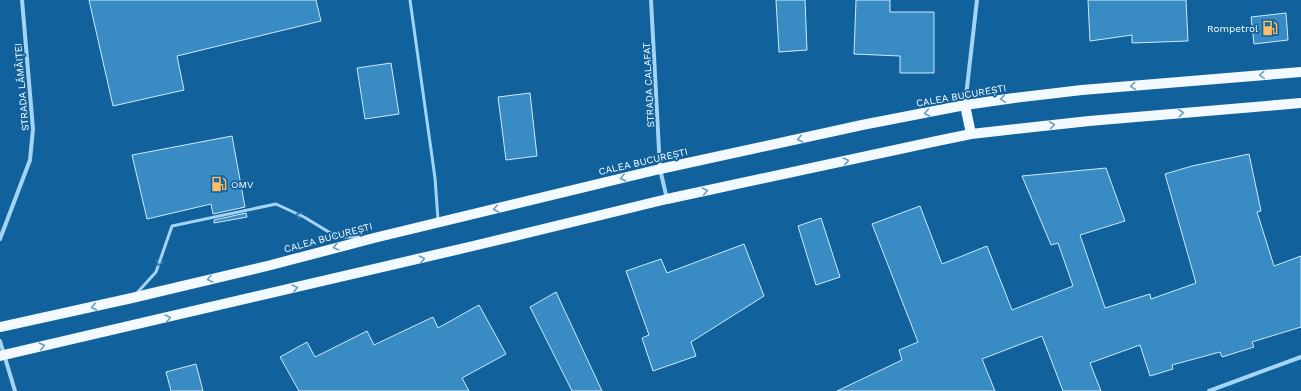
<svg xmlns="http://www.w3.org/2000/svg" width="1301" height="391" font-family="'Work Sans',sans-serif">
	<rect width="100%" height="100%" fill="#10619c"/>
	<path fill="#398bc3" stroke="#cdeafe" d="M89,0h227l5,21 -144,35 7,34 -71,16z
		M776,0h29l2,50 -28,2z
		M856,0h34v12h44v61h-34v-17l-46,-2z
		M1088,0h98l2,41 -56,2v-8l-42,6z
		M1286,13l2,27 -34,4 -3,-27z
		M391,63l8,51 -34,5 -8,-51z
		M530,93l7,63 -31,4 -8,-63z
		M232,136l13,71 -32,7 -2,-10 -64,15 -15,-64z
		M1249,154l12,57 -4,1 17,54 27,-10v71l-49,15 2,5 -32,10 -2,-5 -48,13 1,4 -23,7 -10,-31 -50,18 11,28h-38l-21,-55 -60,23 13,32h-158l65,-31 -3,-10 19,-8 -46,-118 48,-18 22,58 45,-18 25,64 61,-24 -15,-43 -7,2 -29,-69 84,-8 19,53 -45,14 25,73 45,-14 1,5 45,-16 -31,-109 27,-8z
		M246,213l1,4 -33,6v-3z
		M821,218l19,59 -24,8 -18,-59z
		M744,244l20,52 -73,46 5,14 -43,15 -11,-33 7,-3 -23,-64 35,-12 6,14z
		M556,292l46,99h-30l-42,-84z
		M479,305l27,49 -44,24 7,13h-170l-19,-34 27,-15 8,15 52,-26 7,14 59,-28 5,11z
		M196,364l7,27h-32l-5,-19z"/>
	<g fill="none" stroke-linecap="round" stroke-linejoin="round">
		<path stroke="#a4d4f5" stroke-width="3" d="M410,0l25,178 3,42
			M136,294l20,-22 16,-46 104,-22 28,13 33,20h22"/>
		<path stroke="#a4d4f5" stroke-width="4" d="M651,0l9,169 7,30
			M965,105l12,-105
			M0,239l30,-79 3,-31 -11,-129
			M0,341l15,50
			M1209,391l92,-34"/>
		<path stroke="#f2f9ff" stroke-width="10" d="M965,105l6,29
			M0,327l132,-29 139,-33 103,-27 286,-69 202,-44 103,-20 49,-7 68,-8 219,-18
			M0,356l473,-110 194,-47 270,-58 34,-7 118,-13 212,-18"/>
	</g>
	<defs><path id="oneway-chevron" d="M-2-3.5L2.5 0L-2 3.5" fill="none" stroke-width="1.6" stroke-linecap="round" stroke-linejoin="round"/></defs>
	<g stroke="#6a9ec4">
		<use href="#oneway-chevron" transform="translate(1262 75) rotate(176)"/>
		<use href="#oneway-chevron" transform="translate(1133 86) rotate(175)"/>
		<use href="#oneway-chevron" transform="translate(1003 99) rotate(171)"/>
		<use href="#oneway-chevron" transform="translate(927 113) rotate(169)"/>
		<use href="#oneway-chevron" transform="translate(1181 113) rotate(-5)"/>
		<use href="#oneway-chevron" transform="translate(1052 125) rotate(-7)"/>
		<use href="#oneway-chevron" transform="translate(800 139) rotate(168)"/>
		<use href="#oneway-chevron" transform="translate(846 161) rotate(-12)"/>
		<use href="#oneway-chevron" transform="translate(623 178) rotate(166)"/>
		<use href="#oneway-chevron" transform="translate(705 191) rotate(-12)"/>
		<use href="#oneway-chevron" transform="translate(496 209) rotate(167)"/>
		<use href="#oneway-chevron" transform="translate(336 247) rotate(165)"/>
		<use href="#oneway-chevron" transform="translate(422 259) rotate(-13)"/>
		<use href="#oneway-chevron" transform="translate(210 279) rotate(166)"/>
		<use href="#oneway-chevron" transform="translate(295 288) rotate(-13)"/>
		<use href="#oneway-chevron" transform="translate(94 307) rotate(168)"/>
		<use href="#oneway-chevron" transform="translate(168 318) rotate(-13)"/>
		<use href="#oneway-chevron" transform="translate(42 346) rotate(-13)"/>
	</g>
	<g stroke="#357eb2">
		<use href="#oneway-chevron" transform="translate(299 215) rotate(-154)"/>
		<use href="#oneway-chevron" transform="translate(159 263) rotate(110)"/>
	</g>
	<defs>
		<symbol id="fuel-bare" viewBox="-9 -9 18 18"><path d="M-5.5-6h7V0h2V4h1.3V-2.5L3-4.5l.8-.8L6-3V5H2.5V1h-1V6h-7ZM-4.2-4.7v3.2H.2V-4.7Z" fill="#ffbd68" stroke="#10619c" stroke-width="2.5" paint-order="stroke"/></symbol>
	</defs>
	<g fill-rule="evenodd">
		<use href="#fuel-bare" x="1259" y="17" width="22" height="22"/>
		<use href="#fuel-bare" x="208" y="173" width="22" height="22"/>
	</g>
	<g text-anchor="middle" stroke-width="3.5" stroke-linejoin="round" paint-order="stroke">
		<g font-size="10" fill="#fff" stroke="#10619c" text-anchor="end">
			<text x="1258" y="32">Rompetrol</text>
			<text x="231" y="188" text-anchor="start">OMV</text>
		</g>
		<g font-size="10" fill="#fff" stroke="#10619c">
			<text transform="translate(648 85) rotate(-93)" y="4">STRADA CALAFAT</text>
			<text transform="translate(21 87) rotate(-95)" y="4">STRADA LĂMÂIȚEI</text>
			<text transform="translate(961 95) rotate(-10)" y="4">CALEA BUCUREȘTI</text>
			<text transform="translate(643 161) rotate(-13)" y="4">CALEA BUCUREȘTI</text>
			<text transform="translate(328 237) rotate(-15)" y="4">CALEA BUCUREȘTI</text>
		</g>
	</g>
</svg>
